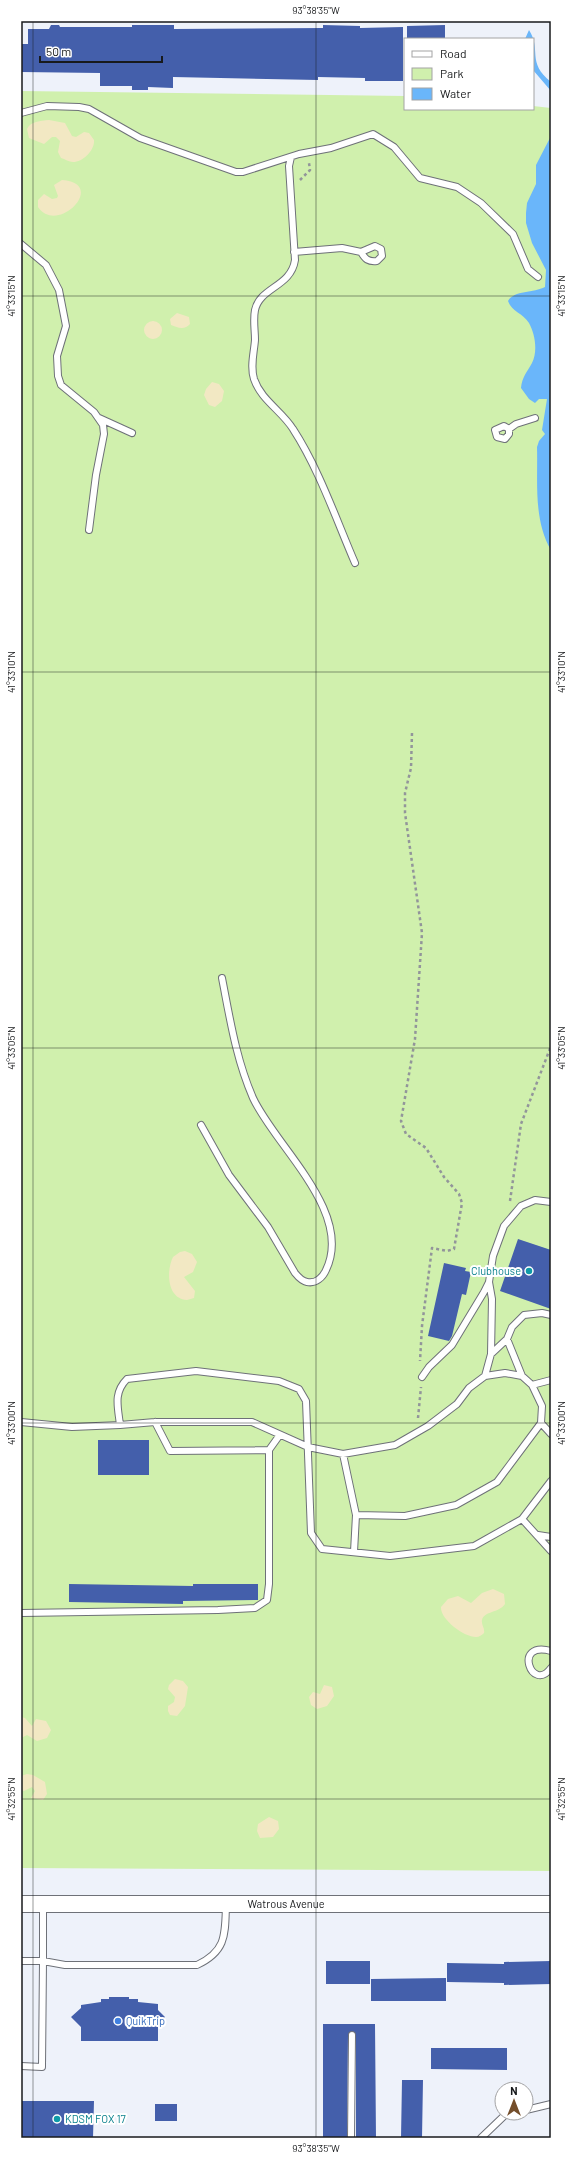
<svg xmlns="http://www.w3.org/2000/svg" width="572" height="2159" font-family="Barlow,sans-serif">
	<rect width="100%" height="100%" fill="#eef2fa"/>
	<path fill="#d0f0ad" d="M21,91l384,5v13h128v-3l18,2v1763l-530,-3z"/>
	<path fill="#f2e8c3" d="M49,120l16,3 7,13 4,1 8,-5 5,1 5,7c1,10 -11,22 -21,22 -4,0 -8,-3 -12,-4l-3,-6 2,-11 -4,-4h-4l-8,7 -15,-6 -2,-9c4,-8 13,-8 22,-9z
		M62,180c46,3 -4,56 -24,27v-7l6,-6 8,5 5,-1 1,-2 -4,-11z
		M177,313l12,4 1,7c-5,6 -12,4 -19,1l-1,-6z
		M144 330a9 9 0 1 1 18 0a9 9 0 1 1-18 0Z
		M212,382l7,2 5,7 -2,10 -7,6 -6,-2 -5,-10 2,-6z
		M185,1251l7,3 5,8 -4,10 -9,5 11,14 -1,7 -7,2c-20,-1 -21,-29 -14,-43l7,-5z
		M493,1589l11,5 1,10c-6,9 -21,7 -23,16 -1,5 3,8 2,13 -2,2 -5,4 -8,4 -12,0 -36,-18 -35,-30l7,-8 10,-3 13,7 11,-10z
		M175,1679l8,2 5,6 -3,19 -8,10 -7,-1 -2,-4v-5l6,-4 1,-5 -7,-8 1,-4z
		M324,1685l8,2 2,9 -7,10 -10,3 -6,-4 -2,-8 4,-5 7,2z
		M21,1717l4,1 7,8 4,-7 10,2 5,9 -4,8 -10,3 -10,-6 -6,3z
		M27,1774l6,1 12,7 2,12 -4,6 -12,-2 4,-7 -3,-4 -8,4 -3,-1v-14z
		M269,1817l9,4 1,8 -6,8 -13,1 -3,-7 1,-7z"/>
	<path fill="#6ab6fa" d="M529,30c13,20 -3,32 22,52v9l-18,-21v-31h-8z
		M551,136v414c-18,-30 -13,-70 -14,-103l2,-6 6,-7 -3,-4 5,-31h-8l-4,4 -6,-4 -8,-11c1,-11 6,-16 11,-25 6,-12 3,-29 -3,-40 -6,-10 -17,-11 -21,-22 6,-11 26,-8 37,-14l1,-17 -14,-27 -6,-20v-10l1,-10 9,-19v-19z"/>
	<path fill="#445fab" d="M51,25h8l1,2h72v-2h42v4l149,-1v-3l37,1v2l43,-1v54h-38v-3l-47,-1v3l-145,-3v11l-25,-1v3h-16v-4h-32v-13l-79,-1v-28h7v-15h21z
		M445,25v14h-38v-13z
		M518,1239l33,11v59l-51,-18z
		M444,1263l22,5 -1,3 6,1 -5,23 -4,-1 -10,42 -3,5 -21,-5z
		M98,1440h51v35h-51z
		M69,1584l124,2v-2h65v16l-75,1v3l-114,-2z
		M326,1961h44v23h-44z
		M551,1961v23l-47,1v-2l-57,-1v-19l57,1v-2z
		M446,1978v23h-75v-22z
		M109,1997h20v2h9v3l20,2v6l7,7 -7,7v17h-77v-14l-10,-10 10,-9v-3l20,-3v-3h8z
		M323,2024h52l1,114h-20v-103l-4,-4 -4,4 -1,103h-24z
		M431,2048h76v22l-76,-1z
		M402,2080h21l-1,58h-21z
		M21,2101h73l-1,37h-72z
		M155,2104h22v17h-22z"/>
	<g fill="none" stroke-linecap="round" stroke-linejoin="round">
		<defs>
			<path id="service" d="M21,113l26,-7 32,1 10,2 51,29 96,34h7l56,-18 32,-6 42,-14 21,13 26,31 37,9 24,16 32,31 15,35 10,8
				M291,157l-2,9 6,94c-4,27 -35,27 -40,50 -2,10 0,20 0,30 -1,13 -5,26 -1,39 7,21 28,32 39,50 26,40 43,90 62,134
				M21,244l25,21 13,25 7,36 -9,30 1,20 3,9 33,27 9,13 1,9 -8,41 -7,55
				M294,252l48,-4 19,4c4,7 7,10 16,9l5,-5 -1,-7 -6,-3 -14,6
				M99,418l33,15
				M509,429l-5,-3 -9,4 2,7 8,2 4,-5v-5l7,-5 19,-6
				M201,1125l28,50 39,52 27,46c4,5 7,8 12,9 9,2 16,-5 19,-12 28,-58 -51,-124 -73,-172 -17,-39 -23,-79 -31,-120
				M489,1282l3,17 -1,55
				M507,1339l15,37
				M485,1376l6,-22 16,-15 5,-12 12,-12 18,-2 9,2
				M422,1377l7,-10 23,-22 32,-53 5,-10 4,-26 11,-30 17,-20 14,-6 16,2
				M532,1385l19,-5
				M21,1422l51,5 48,-2c-2,-18 -7,-32 7,-46l69,-8 83,10 20,8 7,12 5,132 11,16 68,7 84,-10 48,-27 29,-38
				M155,1422l15,29 99,-1 10,-14
				M541,1423l10,11
				M120,1425l35,-3h97l56,25 35,7 52,-9 33,-19 29,-22 12,-16 16,-12 20,-3 17,3 10,9 10,21 -1,17 -44,59 -41,23 -51,11 -49,-1 -13,-61
				M522,1519l29,32
				M538,1535l13,2
				M354,1552l2,-37
				M21,1613l197,-3 37,-2 12,-8 2,-16v-134
				M551,1651c-39,-11 -19,43 0,17
				M43,1905v56l22,4h132c30,-14 28,-31 29,-61
				M21,1961h22l-1,106 -21,-1
				M526,2110l25,-6
				M351,2138l1,-103
				M481,2138l24,-23 9,-2"/>
			<g id="tertiary">
				<path id="s1" d="M21,1904h530"/>
			</g>
		</defs>
		<use href="#service" stroke="#6e7178" stroke-width="8"/>
		<use href="#tertiary" stroke="#6e7178" stroke-width="18"/>
		<path stroke="#92959a" stroke-width="2.5" stroke-dasharray="3 3" stroke-linecap="butt" d="M300,180l10,-10 -1,-7
			M412,733l-1,35 -6,25v20l17,120 -7,106 -14,82 5,13 20,14 18,29 15,17 3,9 -8,46 -7,2 -15,-3 -10,78 -2,35
			M510,1201l11,-77 30,-78
			M418,1418l3,-31"/>
		<use href="#service" stroke="#fff" stroke-width="6"/>
		<use href="#tertiary" stroke="#fff" stroke-width="16"/>
	</g>
	<path fill="none" stroke="#181a1c" stroke-width="1" stroke-opacity="0.45" d="M33,21v2117M316,21v2117M21,296h530M21,672h530M21,1048h530M21,1423h530M21,1799h530"/>
	<g fill="#0f9aa8" stroke="#fff" stroke-width="1.5">
		<circle cx="529" cy="1271" r="4"/>
		<circle cx="57" cy="2119" r="4"/>
	</g>
	<circle fill="#3f7fe0" stroke="#fff" stroke-width="1.5" cx="118" cy="2021" r="4"/>
	<g text-anchor="middle" stroke-width="4" stroke-linejoin="round" paint-order="stroke">
		<g font-size="11" fill="#0d838f" stroke="#fff" text-anchor="end">
			<text x="521" y="1275">Clubhouse</text>
			<text x="65" y="2123" text-anchor="start">KDSM FOX 17</text>
		</g>
		<g font-size="11" fill="#181a1c" stroke="#fff">
			<text dy="4" stroke="none"><textPath href="#s1" startOffset="265">Watrous Avenue</textPath></text>
		</g>
		<g font-size="11" fill="#366cbe" stroke="#fff" text-anchor="start">
			<text x="126" y="2025">QuikTrip</text>
		</g>
	</g>
	<rect width="572" height="2159" fill="none" stroke="#ffffff" stroke-width="44"/>
	<rect x="404" y="38" width="130" height="72" fill="#ffffff" stroke="#a3a3a4"/>
	<rect x="412" y="51" width="20" height="6" fill="#ffffff" stroke="#a3a3a4"/>
	<text x="440" y="58" font-size="12" fill="#181a1c">Road</text>
	<rect x="412" y="68" width="20" height="12" fill="#d0f0ad" stroke="#a3a3a4"/>
	<text x="440" y="78" font-size="12" fill="#181a1c">Park</text>
	<rect x="412" y="88" width="20" height="12" fill="#6ab6fa" stroke="#a3a3a4"/>
	<text x="440" y="98" font-size="12" fill="#181a1c">Water</text>
	<g transform="translate(514 2101)"><circle r="19" fill="#ffffff" stroke="#a3a3a4"/>
	<path d="M0-3L7 15L0 10L-7 15Z" fill="#744e2b"/>
	<text y="-6" font-size="11" font-weight="bold" text-anchor="middle" fill="#181a1c">N</text>
	</g>
	<path d="M40 56v6h122v-6" fill="none" stroke="#181a1c" stroke-width="2"/>
	<text x="46" y="56" font-size="12" fill="#181a1c" stroke="#ffffff" stroke-width="3" paint-order="stroke">50 m</text>
	<rect x="22" y="22" width="528" height="2115" fill="none" stroke="#181a1c" stroke-width="1.5"/>
	<g font-size="10" text-anchor="middle" fill="#181a1c">
		<text x="316" y="14">93°38'35"W</text>
		<text transform="translate(11 296) rotate(-90)" y="4">41°33'15"N</text>
		<text transform="translate(561 296) rotate(-90)" y="4">41°33'15"N</text>
		<text transform="translate(11 672) rotate(-90)" y="4">41°33'10"N</text>
		<text transform="translate(561 672) rotate(-90)" y="4">41°33'10"N</text>
		<text transform="translate(11 1048) rotate(-90)" y="4">41°33'05"N</text>
		<text transform="translate(561 1048) rotate(-90)" y="4">41°33'05"N</text>
		<text transform="translate(11 1423) rotate(-90)" y="4">41°33'00"N</text>
		<text transform="translate(561 1423) rotate(-90)" y="4">41°33'00"N</text>
		<text transform="translate(11 1799) rotate(-90)" y="4">41°32'55"N</text>
		<text transform="translate(561 1799) rotate(-90)" y="4">41°32'55"N</text>
		<text x="316" y="2152">93°38'35"W</text>
	</g>
</svg>
